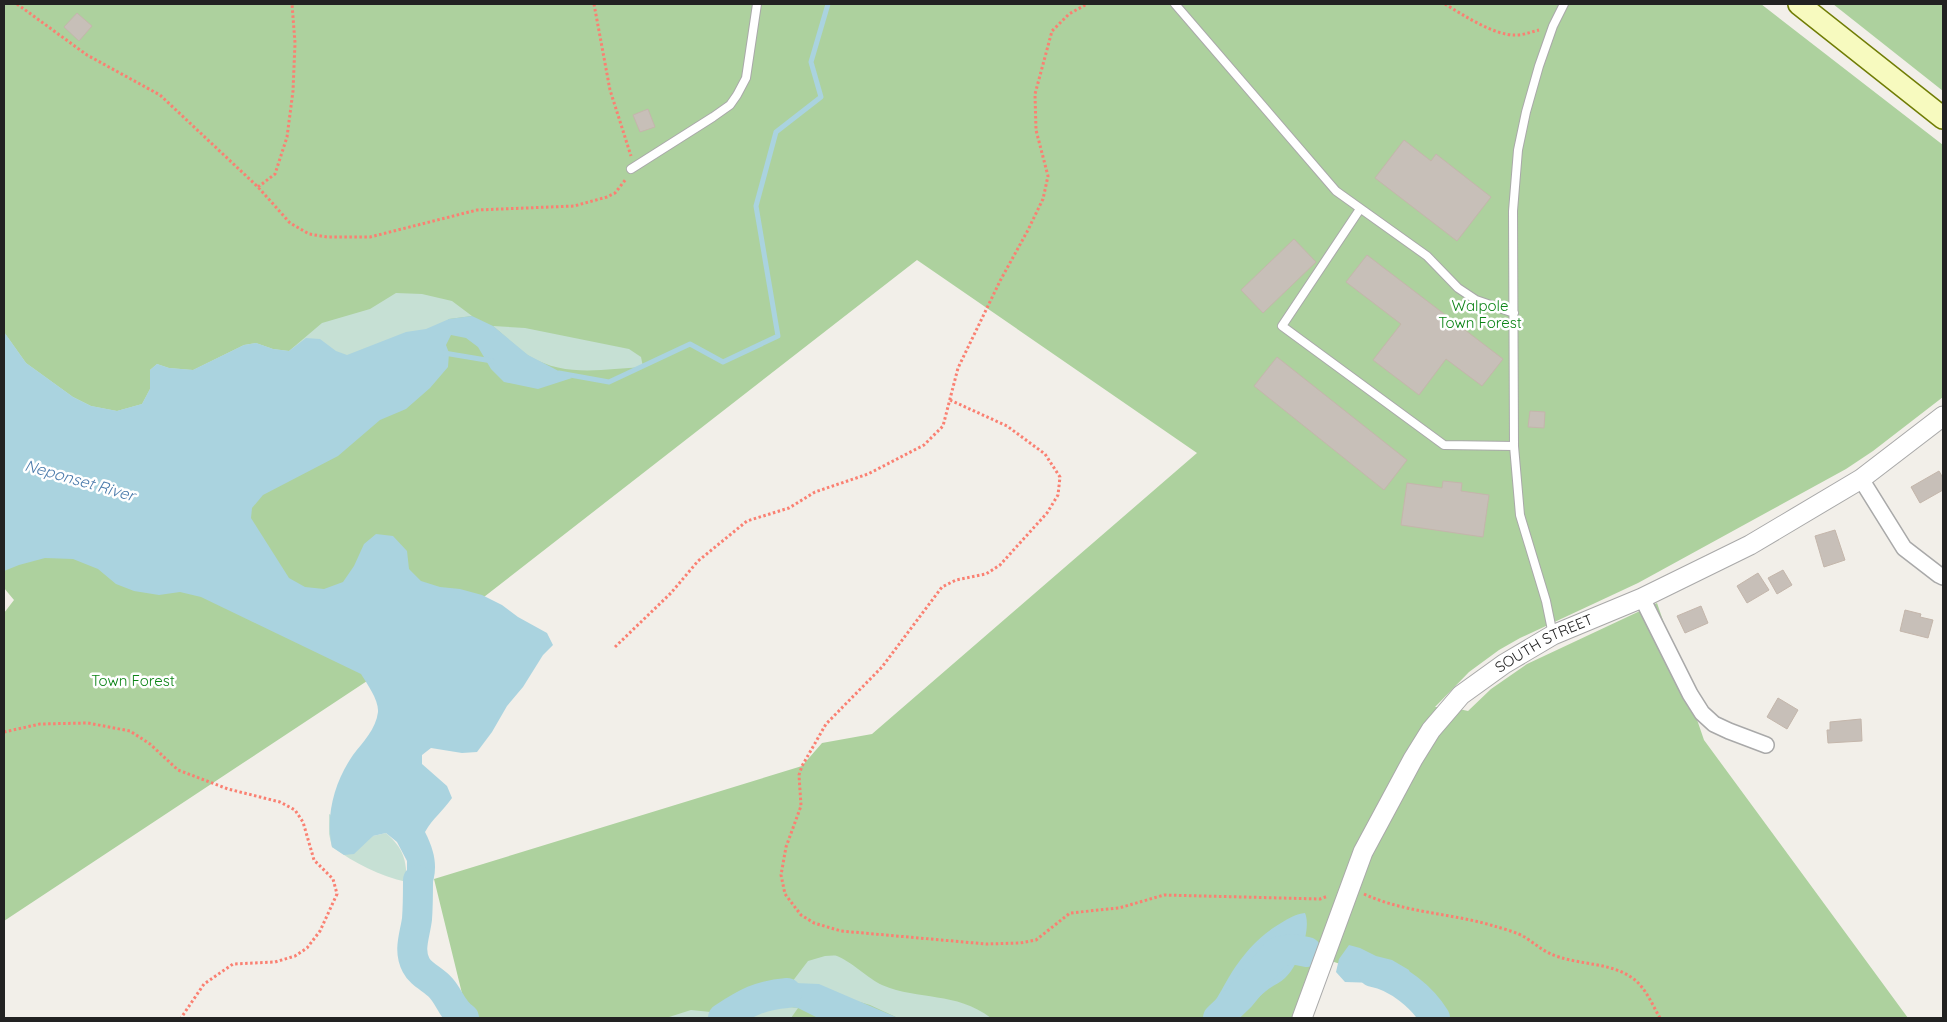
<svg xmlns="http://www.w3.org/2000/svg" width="1947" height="1022" font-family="Quicksand,sans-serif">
	<rect width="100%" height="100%" fill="#f2efe9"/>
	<path fill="#add19e" d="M4,4h1757l182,141v252l-70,54 -27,18 -208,114 -118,55 -21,12 -30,22 -34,35h15l18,4 23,-22 36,-25 130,-61 47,137 204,278h-473l-31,-33 -79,-26 -23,59h-834l-34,-139 368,-113 20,-23 50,-9 325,-281 -280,-193 -491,382 -422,279v-308l10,-13 -10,-12z
		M1833,4h110v87z"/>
	<path fill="#c6e0d4" d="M396,293l26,1 30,7 20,15 -23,3 -11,11 -320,102 -76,-35 -38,-65 22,31 47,34 18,9 26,5 25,-7 8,-15v-19l7,-6 12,4 24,2 51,-25 12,-2 17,6 16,2 33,-28 48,-14z
		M493,326l32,2 104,21 12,8 2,10c-40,2 -77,11 -114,-11 -12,-8 -24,-20 -36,-30z
		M329,814l44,22 13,-3c18,16 20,26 21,49 -28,-6 -52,-19 -75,-35l-3,-13z
		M825,956c4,0 9,-1 12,0 12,4 32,23 45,29 38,16 73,6 109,33h-93l-28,-13 -78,-23 16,-21z
		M748,1002l50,6 -7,10h-125l25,-8 39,4z"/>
	<path fill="#aad3df" d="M472,316l21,10 35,29 44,23 -34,11 -34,-7 -13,-13 -13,-22 -12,-9 -15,-3 -5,10 3,8 -1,14 -18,21 -24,21 -26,11 -42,36 -75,39 -11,13 -1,10 38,60 16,9 19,2 19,-7 11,-16 10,-22 12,-10 17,2 14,15 2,18 12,12 19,6 20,2 22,6 20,10 16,12 29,16 6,12 -10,10 -20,32 -16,19 -15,26 -15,20 -15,1 -31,-5 -9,7v9l25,22 5,12c-9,13 -19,20 -27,34 19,37 8,53 -8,88l-10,-38v-21l-10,-19 -11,-9 -13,3 -19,18 -10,1 -12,-8c-7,-32 3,-66 21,-92 10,-13 23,-26 25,-43 1,-12 -11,-28 -17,-38l-160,-77 -21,-5 -21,3 -25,-4 -18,-7 -18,-15 -25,-10 -28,-1 -26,7 -15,6v-239l22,31 47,34 18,9 26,5 25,-7 8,-15v-19l7,-6 12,4 24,2 51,-25 12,-2 17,6 16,2 17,-13 14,1 16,12 11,4 59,-23 20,-3 23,-10z
		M1305,913c7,16 -7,54 -20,65 -5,5 -13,8 -19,13 -11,9 -21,20 -33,27h-30c12,-14 19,-30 29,-46 13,-20 28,-37 49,-49 8,-5 15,-9 24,-10z
		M1349,945l11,3 16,8 16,4 17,10 3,13 -7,13 -13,-3 -16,-10 -31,-1 -9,-10 3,-13z
		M771,982l48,2 79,34h-80l-20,-10 -50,-6 9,-13z"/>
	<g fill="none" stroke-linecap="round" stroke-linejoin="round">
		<path stroke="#aad3df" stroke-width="5" d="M444,353l48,8
			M559,373l50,9 81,-38 33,18 55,-26 -22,-130 20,-74 45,-35 -10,-35 17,-58"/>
		<path stroke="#aad3df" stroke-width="30" d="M418,880c0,13 0,26 -1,39 -2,16 -9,31 -1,46 5,10 17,14 25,23 9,10 11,22 23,30
			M1373,972c24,4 50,26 62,46
			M723,1018c23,-15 37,-23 64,-25
			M1218,1018l22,-21 37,-45 15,-3 15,3"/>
	</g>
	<path fill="#c7bfb8" stroke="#c4b6ab" d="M77,13l15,13 -13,15 -15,-14z
		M648,109l7,18 -15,5 -7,-17z
		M1404,140l27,21 5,-7 55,43 -34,44 -82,-63z
		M1294,239l22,23 -53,51 -22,-23z
		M1367,255l136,104 -21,27 -36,-27 -27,36 -46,-35 28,-36 -55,-42z
		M1277,357l130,103 -23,30 -130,-104z
		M1530,411l15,1 -1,16 -16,-1z
		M1939,471l4,7v12l-23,13 -9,-16z
		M1443,481l19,2 -1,8 28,4 -6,42 -82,-12 6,-42 35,5z
		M1835,530l10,30 -21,7 -9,-31z
		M1783,570l9,15 -15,9 -9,-16z
		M1758,573l11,17 -22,13 -10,-17z
		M1701,606l7,17 -23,10 -8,-17z
		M1905,610l16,4 -1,3 13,3 -5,18 -28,-7z
		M1778,698l20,12 -11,19 -20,-12z
		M1861,719l1,22 -34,2 -1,-13h3v-8z"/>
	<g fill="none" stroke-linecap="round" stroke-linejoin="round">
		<defs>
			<path id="service" d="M1175,4l161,187 91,65 31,32 18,12 38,13
				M631,169l82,-52 17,-12 7,-10 9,-17 11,-74
				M1360,209l-78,117 162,119 70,1
				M1553,635l-7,-34 -26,-86 -6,-69 -1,-235 5,-61 8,-38 13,-46 14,-40 11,-22"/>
			<path id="minor" d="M1861,479l43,69 35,27 4,2
				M1642,598l48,96 12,19 12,11 15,7 37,14"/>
			<g id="tertiary">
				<path id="s1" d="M1302,1018l61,-166 50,-93 18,-29 30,-35 43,-31 49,-29 89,-37 108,-53 111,-66 82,-63"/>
			</g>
			<path id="secondary" d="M1799,4l144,114"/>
		</defs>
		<use href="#service" stroke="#a9a9a9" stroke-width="10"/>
		<use href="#minor" stroke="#a9a9a9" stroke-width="18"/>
		<use href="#tertiary" stroke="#a9a9a9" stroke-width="21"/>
		<use href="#secondary" stroke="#707d05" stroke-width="24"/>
		<path stroke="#fa8072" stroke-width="3" stroke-dasharray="2.5 2.5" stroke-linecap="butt" d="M17,4l70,51 73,40 98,92 32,36 19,11 18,3h43l107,-27 97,-4 33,-9 8,-4 11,-14
			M594,4l16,86 21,66
			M1445,4c18,11 50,32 71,31 8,0 15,-3 23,-5
			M258,187l17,-13 12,-37 6,-46 2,-48 -3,-39
			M950,400l57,26 38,28 15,23 -2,18 -11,18 -47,52 -14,9 -30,6 -14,7 -60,80 -56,57 -24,42 -3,9 2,31 -15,41 -5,28 4,19 16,21 13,8 27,8 145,13 34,-1 16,-3 34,-27 49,-5 45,-13 156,4 8,-3
			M615,647l56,-54 27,-32 49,-40 42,-13 26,-16 53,-18 56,-29 19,-19 15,-58 42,-87 28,-51 15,-31 5,-23 -12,-46 -1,-36 17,-63 17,-17 18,-10
			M4,732l36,-8 48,-1 42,8 20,13 28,26 50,19 52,13 15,8 8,12 11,38 19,19 4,15 -17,37 -13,17 -12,8 -20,6 -42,2 -29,20 -23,34
			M1364,894c41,19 87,19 130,32 10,3 23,6 32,12 11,7 19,15 33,19 24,8 55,6 76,23 11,9 18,26 25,38"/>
		<use href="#service" stroke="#fff" stroke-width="8"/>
		<use href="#minor" stroke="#fff" stroke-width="15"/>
		<use href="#tertiary" stroke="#fff" stroke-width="19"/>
		<use href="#secondary" stroke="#f7fabf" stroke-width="21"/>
	</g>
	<g text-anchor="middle" stroke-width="5" stroke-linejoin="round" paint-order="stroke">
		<g font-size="15" fill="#0c8416" stroke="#fff">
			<text x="1480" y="311">Walpole<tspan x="1480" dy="17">Town Forest</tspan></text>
			<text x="133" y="686">Town Forest</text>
		</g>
		<g font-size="15" fill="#222" stroke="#fff">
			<text dy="5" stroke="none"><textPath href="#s1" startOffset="461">SOUTH STREET</textPath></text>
		</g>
		<g font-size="16" font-style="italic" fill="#4a7aab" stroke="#fff">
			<text transform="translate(80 480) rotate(16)" y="6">Neponset River</text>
		</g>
	</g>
	<rect width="1947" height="1022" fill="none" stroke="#222222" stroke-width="10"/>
</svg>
